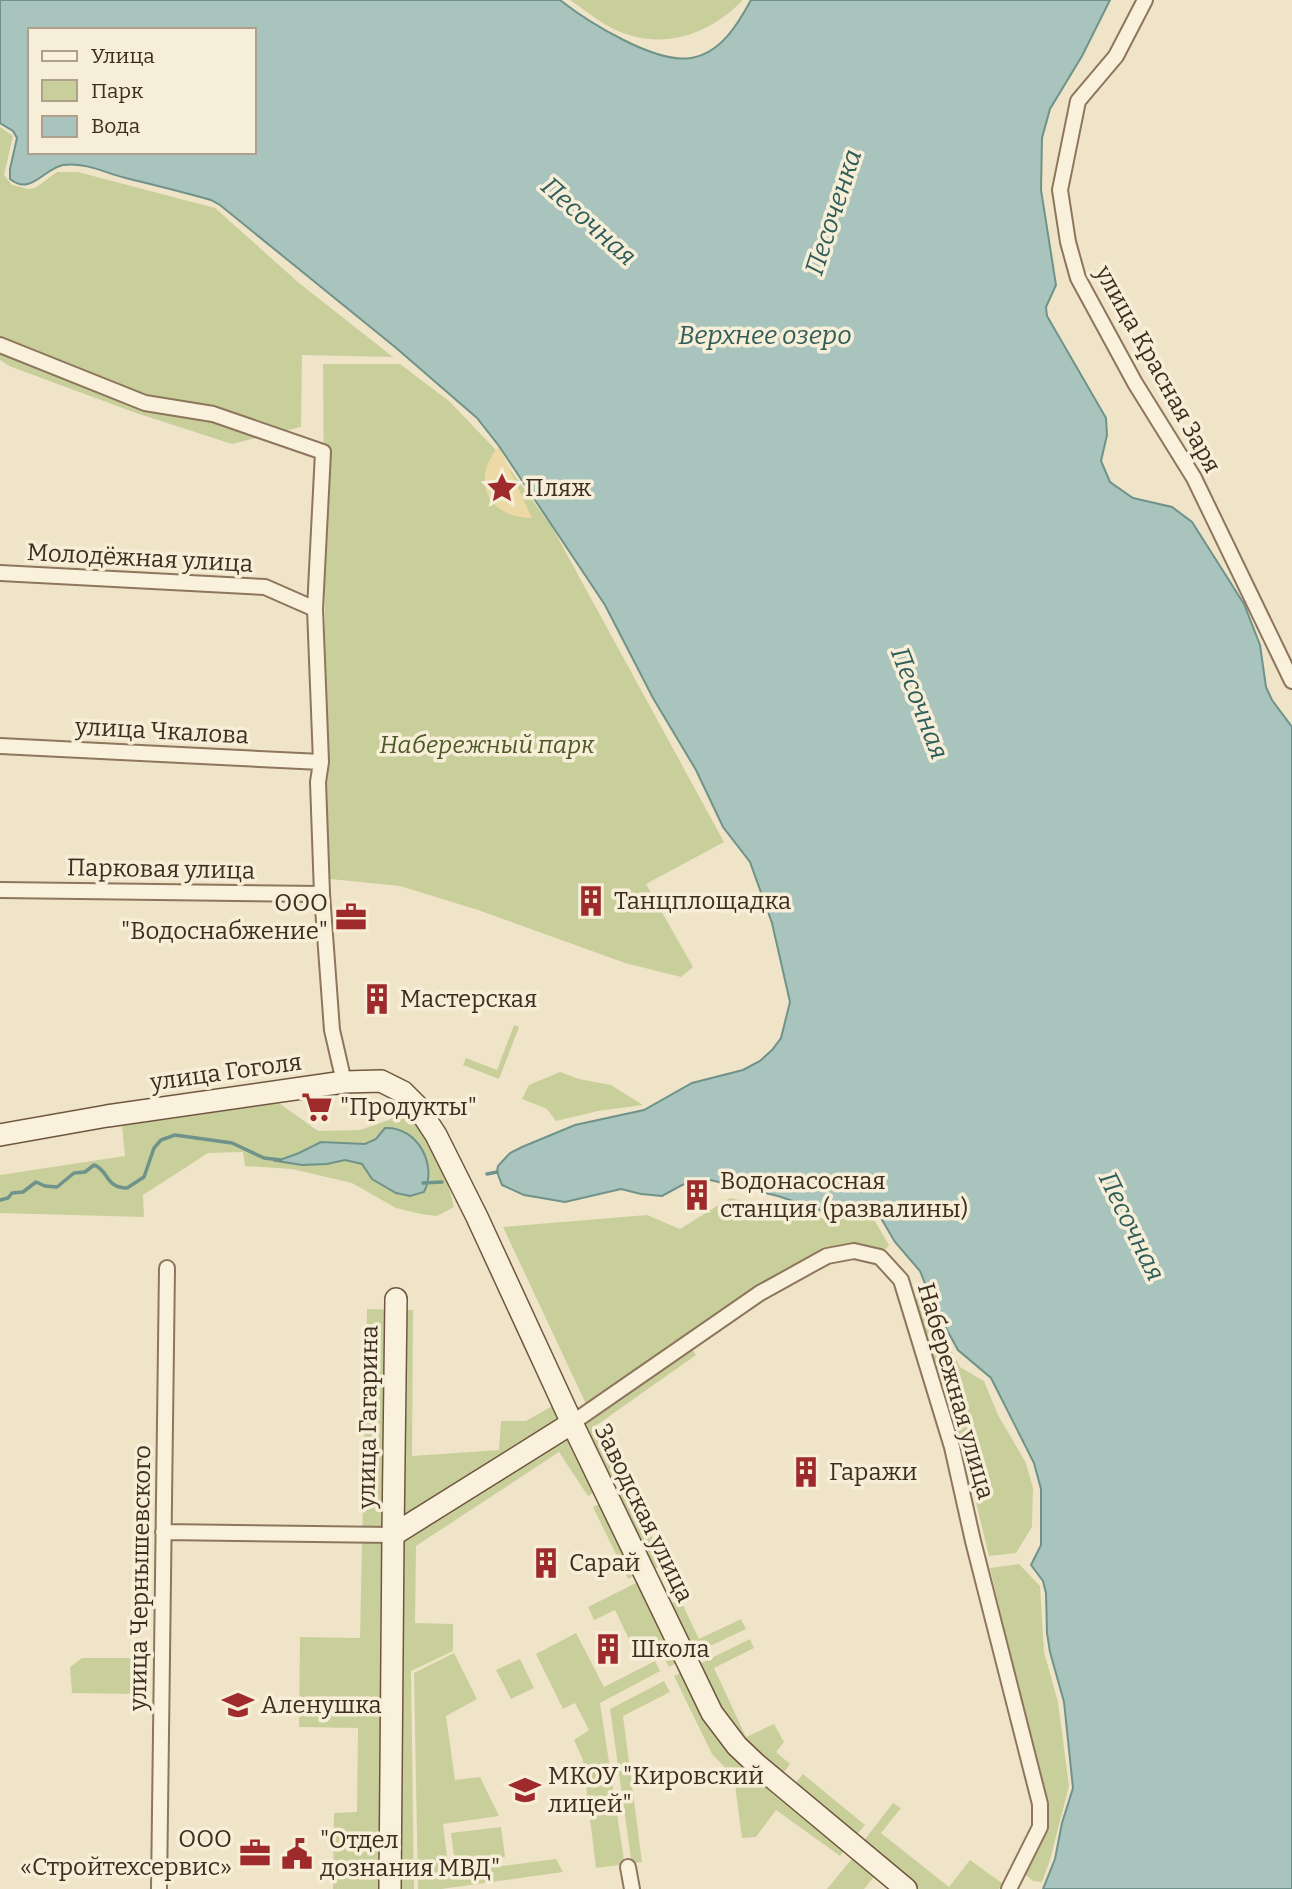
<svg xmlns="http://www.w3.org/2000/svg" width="1292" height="1889" font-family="Bitter,serif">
	<rect width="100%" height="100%" fill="#f0e4c8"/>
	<path fill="#c9cf9b" d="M570,0h173c-37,38 -88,53 -137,25 -12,-7 -24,-17 -36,-25z
		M0,127l13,9 -9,39 8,10 16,4 7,-1 22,-16h21l137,36 84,75 94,74 -91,-2 -1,72 -69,17 -96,-31 -127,-47 -9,-6z
		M323,364h77l49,37 47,49 56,77 172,315 -78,42 47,83 -12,10 -56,-14 -147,-53 -78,-24 -70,-7 -4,-97z
		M514,1025l5,2 -20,52 -36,-14 3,-7 31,12z
		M560,1072l19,7 32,6 32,20 -45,6 -42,10 -9,-12 -25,-10 7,-14z
		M279,1103l39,28 42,-1 29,-10 3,-4c4,0 8,-1 11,0 24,8 47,68 51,91l-17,9 -16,-2 -25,-6 -44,-25 -60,-14 -47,-3 -2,-14 -35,1 -65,42 1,22 -144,-4v-38l125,-19 -3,-30z
		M730,1198l95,21 44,-8 20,34 -6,7 -30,-7 -92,40 -175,119 -83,-177 144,-12 33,14z
		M917,1298h6l37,69 24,14 14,34 28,48 7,25 -1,39 -16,26 -27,3 -27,-111 -48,-142z
		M367,1309l46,1 -1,146 87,-6 2,-29h25l28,-16 43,86 -9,5 -29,-44 -143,94 -1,77 38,1v27l-42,20 3,218h-81l1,-76 23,-1 1,-84 -59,-1 1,-90 60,1z
		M691,1348l5,7 -102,72 30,53 -14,5 -31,-60z
		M628,1489l37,75 -13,6 -36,-75z
		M604,1502l34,72 -10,5 -35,-72z
		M1019,1564l21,22 4,66 14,50 11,84 -19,74 -8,22 -9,-1 -8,-7 19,-46 1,-25 -55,-235z
		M640,1581l40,80 -11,6 -9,-17 -21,10 -24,-50 -21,10 -6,-13z
		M680,1599l19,40 42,-20 5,10 -55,26 -23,-50z
		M576,1633l28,54 51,-26 5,10 -60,32 24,157 7,-1 -21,-150 54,-28 6,11 -47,24 19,146 -46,6 -13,-108 -9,-20 15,-10 -14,-27 -12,6 -27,-55z
		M750,1639l4,9 -40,20 32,69 28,-13 10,18 -8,10 14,12 -9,12 -39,-33 -47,-77z
		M454,1653l23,46 -31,17 9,64 25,-3 19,39 -56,8 6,49 107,-14 7,13 -122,17h-23l-4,-216z
		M82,1658h59l6,4 1,26 -13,6 -63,-1 -2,-26z
		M520,1659l14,29 -23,11 -15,-29z
		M684,1671l23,45 141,130 -8,10 -64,-46 -20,27 -14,1 -8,-61 -22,-23 -38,-78z
		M803,1774l62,51 -10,12 -62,-51z
		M893,1803l8,5 -20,25 68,54 21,-27 33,24 -4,5h-81l-56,-46z
		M501,1827l4,30 -50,6 -4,-30z
		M855,1855l22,18 -13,16h-37z"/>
	<path fill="#ecd9a5" d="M499,446l33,72c-45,0 -62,-39 -33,-72z"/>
	<path fill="#a9c4bc" stroke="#6f938a" stroke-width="2" fill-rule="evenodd" d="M0,0h560c28,22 95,64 131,58 30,-5 47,-34 60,-58h359l-28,56 -32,53 -8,29 -1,52 15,95 -10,22 1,9 59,102 1,17 -6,26 9,21 23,16 39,9 20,15 52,82 16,41 6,42 6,13 20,27v1162h-249l12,-30 7,-36 11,-35 -9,-86 -14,-50 -3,-19 -1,-40 -3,-12 -12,-16 10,-20v-56l-7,-26 -43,-85 -33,-28 -24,-44 -14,-35 -25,-29 -20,-34 -9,-2 -41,6 -47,-16 -72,-17 -24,6 -20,11 -21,-2 -20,-5 -56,13 -41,-7 -22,-10 -5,-13 1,-6 12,-13 12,-6 53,-22 69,-15 48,-27 51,-13 17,-9 12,-11 9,-12 9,-36 -18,-79 -22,-61 -27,-35 -27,-57 -43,-72 -48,-93 -106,-159 -22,-28 -82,-71 -175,-142 -9,-5c-28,-8 -57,-15 -85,-22 -21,-5 -40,-16 -63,-13 -20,4 -32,31 -53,14v-10l7,-31 -4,-7 -13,-8zM30,30h224v122h-224z
		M385,1128c32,-2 53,37 39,64l-14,4 -14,-3 -24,-14 -10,-15 -17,-4 -18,4 -25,1 -25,-4 22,-8 22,-11 44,2 11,-5z"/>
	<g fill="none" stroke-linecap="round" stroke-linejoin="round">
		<path stroke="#6f938a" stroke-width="3.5" d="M487,1174l10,-2
			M423,1183l19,-1
			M0,1200l8,-2 4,-5 11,-1 13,-10 9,4 12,1 17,-14 11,-1 9,-7c15,5 11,23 33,23l17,-11 10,-29 7,-8 14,-5 57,8 32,15 17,2"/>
		<defs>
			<path id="street" d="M1145,0l-29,56 -38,45 -18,89 8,52 10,36 57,105 59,95 98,203
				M0,345l145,58 68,11 110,38 -8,157 6,153 -3,20 4,112 10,136 12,52
				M0,573l265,14 50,22
				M0,746l321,16
				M0,890l322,4
				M572,1423l188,-130 67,-37 27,-5 26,6 21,23 51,167 21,94 67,263v23l-31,62
				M163,1532l230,3
				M628,1867l4,22
				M159,1889l8,-621"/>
			<path id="secondary" d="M0,1135l107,-19 237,-34 37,-1 22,11 14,14 19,29 41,82 95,206 140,290 25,33 19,18 150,125
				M393,1535l3,-236
				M390,1889l3,-354 179,-112"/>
		</defs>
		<use href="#street" stroke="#8d765c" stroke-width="18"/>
		<use href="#secondary" stroke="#6f573f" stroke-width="24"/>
		<use href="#street" stroke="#faf1dc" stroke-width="14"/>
		<use href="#secondary" stroke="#faf1dc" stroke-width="21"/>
	</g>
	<defs>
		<symbol id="sight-bare" viewBox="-9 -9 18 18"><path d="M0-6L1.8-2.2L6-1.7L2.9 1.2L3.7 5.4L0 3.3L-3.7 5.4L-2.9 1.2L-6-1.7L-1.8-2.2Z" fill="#9e2a2b" stroke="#f7eed8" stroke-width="2.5" paint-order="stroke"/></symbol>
		<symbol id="building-bare" viewBox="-9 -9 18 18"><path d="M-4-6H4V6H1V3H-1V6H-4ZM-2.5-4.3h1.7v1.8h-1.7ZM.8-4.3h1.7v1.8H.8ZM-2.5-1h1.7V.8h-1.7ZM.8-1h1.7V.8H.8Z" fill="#9e2a2b" stroke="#f7eed8" stroke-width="2.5" paint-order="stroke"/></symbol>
		<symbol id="office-bare" viewBox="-9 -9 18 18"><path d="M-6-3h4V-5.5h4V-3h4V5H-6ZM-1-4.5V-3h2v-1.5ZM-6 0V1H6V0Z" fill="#9e2a2b" stroke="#f7eed8" stroke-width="2.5" paint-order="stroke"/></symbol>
		<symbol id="supermarket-bare" viewBox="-9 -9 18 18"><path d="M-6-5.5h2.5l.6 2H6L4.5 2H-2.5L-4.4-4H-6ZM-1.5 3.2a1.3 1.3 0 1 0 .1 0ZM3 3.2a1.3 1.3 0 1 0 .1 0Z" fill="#9e2a2b" stroke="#f7eed8" stroke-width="2.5" paint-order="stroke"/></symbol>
		<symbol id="school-bare" viewBox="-9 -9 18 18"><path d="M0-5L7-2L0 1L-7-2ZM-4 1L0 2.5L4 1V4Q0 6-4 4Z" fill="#9e2a2b" stroke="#f7eed8" stroke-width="2.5" paint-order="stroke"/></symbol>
		<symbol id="civic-bare" viewBox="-9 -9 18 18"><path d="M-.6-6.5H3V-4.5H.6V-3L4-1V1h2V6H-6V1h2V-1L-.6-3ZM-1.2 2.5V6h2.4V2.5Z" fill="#9e2a2b" stroke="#f7eed8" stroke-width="2.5" paint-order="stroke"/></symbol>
	</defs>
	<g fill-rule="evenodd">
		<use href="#sight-bare" x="480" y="466" width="44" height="44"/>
		<use href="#building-bare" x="569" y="879" width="44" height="44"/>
		<use href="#office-bare" x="329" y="895" width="44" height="44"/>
		<use href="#building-bare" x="355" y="977" width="44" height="44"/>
		<use href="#supermarket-bare" x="295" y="1085" width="44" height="44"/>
		<use href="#building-bare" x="675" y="1173" width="44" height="44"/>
		<use href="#building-bare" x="784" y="1450" width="44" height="44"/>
		<use href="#building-bare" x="524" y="1541" width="44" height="44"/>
		<use href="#building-bare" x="586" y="1627" width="44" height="44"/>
		<use href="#school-bare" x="216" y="1683" width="44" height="44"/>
		<use href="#school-bare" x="503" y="1768" width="44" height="44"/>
		<use href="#office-bare" x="233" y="1831" width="44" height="44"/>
		<use href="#civic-bare" x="275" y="1832" width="44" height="44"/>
	</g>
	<g text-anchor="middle" stroke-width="7" stroke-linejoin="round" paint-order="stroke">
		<g font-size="24" fill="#3d2e20" stroke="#f7eed8">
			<text transform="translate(1158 369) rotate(61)" y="8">улица Красная Заря</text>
			<text transform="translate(140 558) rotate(3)" y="8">Молодёжная улица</text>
			<text transform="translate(162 731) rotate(3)" y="8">улица Чкалова</text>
			<text transform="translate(161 869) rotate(1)" y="8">Парковая улица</text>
			<text transform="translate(226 1072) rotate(-8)" y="8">улица Гоголя</text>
			<text transform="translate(956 1391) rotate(74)" y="8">Набережная улица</text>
			<text transform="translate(368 1417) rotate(-89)" y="8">улица Гагарина</text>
			<text transform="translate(644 1513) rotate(64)" y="8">Заводская улица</text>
			<text transform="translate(140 1578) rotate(-89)" y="8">улица Чернышевского</text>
		</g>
		<g font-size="24" fill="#3d2e20" stroke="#f7eed8" text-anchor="start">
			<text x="525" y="496">Пляж</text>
			<text x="614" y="909">Танцплощадка</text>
			<text x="328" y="911" text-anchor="end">ООО<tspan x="328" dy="28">"Водоснабжение"</tspan></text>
			<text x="400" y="1007">Мастерская</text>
			<text x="340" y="1115">"Продукты"</text>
			<text x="720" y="1189">Водонасосная<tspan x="720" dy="28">станция (развалины)</tspan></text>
			<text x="829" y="1480">Гаражи</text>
			<text x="569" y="1571">Сарай</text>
			<text x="631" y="1657">Школа</text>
			<text x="261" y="1713">Аленушка</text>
			<text x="548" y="1784">МКОУ "Кировский<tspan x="548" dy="28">лицей"</tspan></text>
			<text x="232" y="1847" text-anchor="end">ООО<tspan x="232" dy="28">«Стройтехсервис»</tspan></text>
			<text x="320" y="1848">"Отдел<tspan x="320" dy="28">дознания МВД"</tspan></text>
		</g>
		<g font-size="24" font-style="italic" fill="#4d5a26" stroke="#f7eed8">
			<text x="487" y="753">Набережный парк</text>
		</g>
		<g font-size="26" font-style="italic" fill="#2f5d5a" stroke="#f7eed8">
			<text transform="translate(833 212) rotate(-72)" y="9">Песоченка</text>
			<text transform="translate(589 221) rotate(42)" y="9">Песочная</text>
			<text x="765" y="344">Верхнее озеро</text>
			<text transform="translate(920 703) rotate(69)" y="9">Песочная</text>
			<text transform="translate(1132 1226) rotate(64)" y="9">Песочная</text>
		</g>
	</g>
	<rect x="28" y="28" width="228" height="126" fill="#f7eed8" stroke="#ada18e" stroke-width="2"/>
	<rect x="42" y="51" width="35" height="10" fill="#faf1dc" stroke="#ada18e" stroke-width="2"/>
	<text x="91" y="63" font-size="21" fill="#3d2e20">Улица</text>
	<rect x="42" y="80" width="35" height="21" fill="#c9cf9b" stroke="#ada18e" stroke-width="2"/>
	<text x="91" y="98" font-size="21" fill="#3d2e20">Парк</text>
	<rect x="42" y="116" width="35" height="21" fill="#a9c4bc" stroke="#ada18e" stroke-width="2"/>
	<text x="91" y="133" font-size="21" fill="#3d2e20">Вода</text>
</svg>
